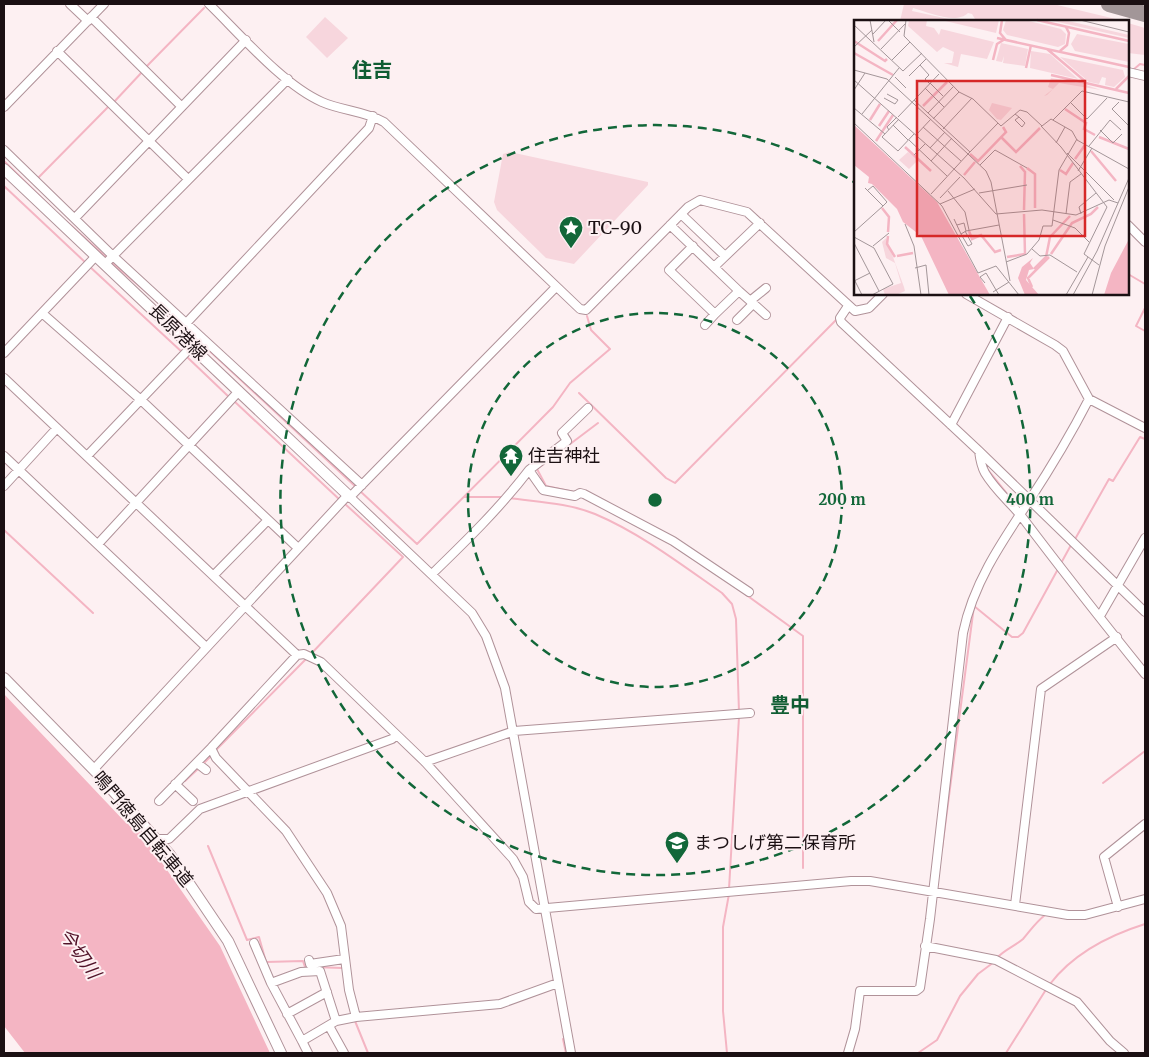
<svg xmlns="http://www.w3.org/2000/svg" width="1149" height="1057" font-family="Merriweather,'Noto Sans JP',serif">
	<rect width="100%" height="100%" fill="#fdf0f2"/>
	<path fill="#f7d6dd" d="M904,4h149l71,17h-139l-10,-2 -3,-5 -4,-1c-12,12 -40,-1 -55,-5l-1,3 46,10h-58z
		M325,17l23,21 -21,20 -21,-21z
		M1128,23l17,5v27l-17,-2z
		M510,152l138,30v3l-74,79 -28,-6 -49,-48 -3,-8 9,-48z"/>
	<path fill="#f4b5c3" d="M4,694l122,129 11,4 83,119 50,107h-245l-21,-27z"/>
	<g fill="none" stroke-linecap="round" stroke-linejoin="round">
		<path stroke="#f4b5c3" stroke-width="2" d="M146,67l58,-59
			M1133,70l7,-6 5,1
			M114,102l29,-31
			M4,161l51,50
			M38,178l72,-73
			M4,186l82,77
			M66,221l41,37
			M110,261l48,41
			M89,266l94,87
			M1128,274l17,10
			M1145,308l-9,18 9,5
			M172,316l10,8
			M185,328l172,160
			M186,356l44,42
			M579,393l87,85 9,5 162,-164
			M234,401l106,99
			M987,469l25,31
			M360,491l57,53 136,-137 17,-24 40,-34 -19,-19 -4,-14
			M574,492l-28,-6 -9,-17 61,-46
			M465,497h40
			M509,498c29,4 59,5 86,16 45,19 87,51 127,79l10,11 4,15 3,93
			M4,530l89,83
			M1074,541l35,-62 4,2 27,-44 5,2
			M1052,551l19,24
			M1060,565l11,-20
			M745,594l58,42v232
			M310,655l93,-98 -59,-54
			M215,751l92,-93
			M203,764l9,-9
			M185,781l15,-14
			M1103,783l42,-32
			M208,846l39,94 12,-3 7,25 37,-1 2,6h4
			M942,849l32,-243 38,31h6l5,-4 35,-64
			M729,889l10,-172
			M997,958c7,-8 18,-12 26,-19 7,-8 12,-16 22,-24
			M313,967l29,1
			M1050,984c23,-30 60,-49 95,-60
			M355,1021l13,32
			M563,1039l3,14
			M727,1053l-4,-42v-84l6,-33
			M918,1053l19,-13 23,-44 18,-22 16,-12
			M1006,1053l41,-65"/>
		<path stroke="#a29698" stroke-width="16" d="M1109,4l36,10"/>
		<defs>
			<path id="minor" d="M70,4l18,17
				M209,4c31,30 74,81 113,98 21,9 43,9 62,20l196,187 6,1 6,-6 96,-97 12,-7 47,12 108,99 14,-3 14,-14
				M91,17l90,89
				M57,51l131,128
				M1128,72l17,4
				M4,107l100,-103
				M4,150l109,106 249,229
				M681,214l44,42
				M75,218l171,-178
				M670,225l69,66 -24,23 -46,-44 24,-24
				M1128,225l17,17
				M105,264l183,-185
				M714,267l46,-44
				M555,288l-205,209 122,116 14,23 19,52 66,365
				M739,291l27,24
				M966,294l89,51 8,6 26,48 56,29
				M750,301l16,-13
				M848,306l-8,12 1,4 138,129 166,161
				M42,313l99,87 157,148
				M737,320l16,-16
				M705,325l10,-11
				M178,332l191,-204 4,-12
				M4,353l92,-97
				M4,378l293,277 7,-1 17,8 104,100 88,97 10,18 6,25 7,7 315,-28h19l198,34h17l60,-16
				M951,425l57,-108
				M979,451c1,8 2,15 6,22 10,17 25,29 37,44 40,53 81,105 123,157
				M4,456l202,191
				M87,456l105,-110
				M529,470l38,-29 -5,-8 26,-25
				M4,486l53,-58
				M98,544l141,-153
				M432,574c34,-33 68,-66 97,-104l14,20 32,6 5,-3 4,1 89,47 76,51
				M214,575l54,-55
				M1100,616l45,-78
				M211,748l5,10 70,73 41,62 14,33 8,64 7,27
				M425,762l89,-31 236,-18
				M197,763l9,7
				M94,769l254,-274
				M175,784l18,17
				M159,801l52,-53 86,-93
				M156,839h13l31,-30 192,-70 5,-4
				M1015,905l26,-216 76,-52
				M1118,907l-14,-50 41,-33
				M254,943l17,40 31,58
				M925,946l71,14 81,42 33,39 14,12
				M309,960l1,4 34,-5
				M271,983l30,-11 19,-1 16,50
				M287,1014l40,-22
				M329,1026l15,27
				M308,1053l-6,-12 34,-20 20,-4 144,-13 58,-21
				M848,1053l7,-24 5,-38h56l4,-3 10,-69 33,-286c10,-49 38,-90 66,-132 21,-32 42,-67 60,-102"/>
			<path id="major" d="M4,169l346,328
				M4,678l94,96 72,81 58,86 53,112"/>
		</defs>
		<use href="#minor" stroke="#b09299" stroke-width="10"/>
		<use href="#major" stroke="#b09299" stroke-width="12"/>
		<use href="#minor" stroke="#fff" stroke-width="8"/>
		<use href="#major" stroke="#fff" stroke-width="10"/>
	</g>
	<g fill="none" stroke="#126739" stroke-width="2.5" stroke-dasharray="9 6">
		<circle cx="655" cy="500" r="187"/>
		<path d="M970 296A375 375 0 1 1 854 182"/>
	</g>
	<defs>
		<symbol id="sight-pin" viewBox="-11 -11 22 30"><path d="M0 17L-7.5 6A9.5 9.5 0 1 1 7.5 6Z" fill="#126739" stroke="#fdf0f2"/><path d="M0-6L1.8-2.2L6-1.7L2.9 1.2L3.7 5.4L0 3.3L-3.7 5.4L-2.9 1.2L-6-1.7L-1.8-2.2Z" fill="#fff"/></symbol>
		<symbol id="temple-pin" viewBox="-11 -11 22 30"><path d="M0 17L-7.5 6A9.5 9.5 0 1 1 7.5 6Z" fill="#126739" stroke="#fdf0f2"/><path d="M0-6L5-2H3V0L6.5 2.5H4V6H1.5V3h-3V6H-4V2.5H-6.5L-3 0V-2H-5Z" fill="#fff"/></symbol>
		<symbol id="school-pin" viewBox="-11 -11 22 30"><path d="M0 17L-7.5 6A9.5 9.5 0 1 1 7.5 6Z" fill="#126739" stroke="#fdf0f2"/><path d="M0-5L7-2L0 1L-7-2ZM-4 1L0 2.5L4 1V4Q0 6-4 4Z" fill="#fff"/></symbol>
	</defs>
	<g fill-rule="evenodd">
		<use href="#sight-pin" x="557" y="214" width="28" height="38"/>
		<use href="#temple-pin" x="497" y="442" width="28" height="38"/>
		<use href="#school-pin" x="663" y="829" width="28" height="38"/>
	</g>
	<g text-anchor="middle" stroke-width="4" stroke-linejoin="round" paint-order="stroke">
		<g font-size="18" fill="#1b1013" stroke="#fdf0f2" text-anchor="start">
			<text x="588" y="234">TC-90</text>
			<text x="528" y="462">住吉神社</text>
			<text x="694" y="849">まつしげ第二保育所</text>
		</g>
		<g font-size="18" fill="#1b1013" stroke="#fdf0f2">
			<text transform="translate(178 332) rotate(44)" y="6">長原港線</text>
			<text transform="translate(143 829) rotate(50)" y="6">鳴門徳島自転車道</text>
		</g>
		<g font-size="19" font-style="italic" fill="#511228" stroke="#fdf0f2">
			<text transform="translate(80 953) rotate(55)" y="7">今切川</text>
		</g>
		<g font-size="20" font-weight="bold" fill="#105d33" stroke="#fdf0f2">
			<text x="372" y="77">住吉</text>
			<text x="790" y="712">豊中</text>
		</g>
	</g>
	<g transform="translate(854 20)">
		<rect width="275" height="275" fill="#fdf0f2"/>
		<path d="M55,0h18l-1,6 8,2 5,7 2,-6 53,13 -7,17 -26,-5 -3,13 -14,-4h8l2,-11 -11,-5 -6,5 -29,-26zM87,0l45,1 13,-1 -3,13zM152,0h19l36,9 5,5 -1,10 -7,3 -51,-12 -4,-5zM195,0h15l65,15v3zM223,14l52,10v18l-54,-11 -4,-7zM147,23l27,6 -3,17 -22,-3 1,-7 -2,6 -6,-1zM177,31l19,3 28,25 -48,-11zM206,37l63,13 2,7 -11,10 -9,-2 1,-7 -4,-1 -3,7 -10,-2zM197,58l29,5 21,7 -42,-7 -12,12 -3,1 9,-7 -5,-2zM138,83l20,5 -11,12 -4,-1 -8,-9zM54,132l10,8 -9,9 -10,-9zM32,218l18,49 1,4 -9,4h-11l-2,-6 18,-6 -6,-20 -9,-5 -4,-16z" fill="#f7d6dd"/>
		<path d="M0,105l83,77 53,93h-41l-28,-59 -18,-14 -6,-13 -25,-25 -4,-1 1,-6 -15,-12zM275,219v56h-25l7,-22zM179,238l-3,5 4,6 -5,1 -3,10 13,15h-14l-7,-17 4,-11z" fill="#f4b5c3"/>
		<path fill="none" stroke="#f4b5c3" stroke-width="2.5" d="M183,0l92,21M143,18l132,29M0,21l31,20 2,-2M24,21l19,-21M193,29l39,33M206,31l7,-6 2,-12 -3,-6M0,33l39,22M139,40l4,-16 8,-5 -5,-6 2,-13M172,48l5,-23M197,55l78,18M262,69l13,-13M69,86l24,-24M211,89l21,14 -2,6 11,6M16,100l10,-16M25,106l10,-15M245,117l30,12M148,118l14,14 24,-24M22,121l17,-26M51,127l26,24M237,131l25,30M116,134l8,7 28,-29 -3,-5M221,139l10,-14M166,146l5,6 -1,38M173,148l8,6v34M206,150l6,4 7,-11M110,155l11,-13M28,188l7,9 -1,15M115,211l3,8 9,-4 14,17 6,-2M34,216l-1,8 8,13M197,234l21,-31 19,-9 7,-7M43,236l16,-3M153,237l18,-3 -1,-40M180,249l12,-12 4,-20 20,-21M178,267l-4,-9 21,-21"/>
		<path fill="none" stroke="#a39699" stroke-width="1" d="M16,0l4,22M34,0l12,12M52,0l-2,16 55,56 14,7 28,27 19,-16 7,2 15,14 9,-7 21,12 5,9 52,29M226,0l49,12M0,5l49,46 19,-18M19,14l13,-14M0,27l18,-17M27,29l24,-25M38,40l18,-18M66,45l9,10 -4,4 5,5M0,50l33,9 81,75M55,56l17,-17M41,57l11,11M0,60l110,98 32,36 46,-4 34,5 33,-15 9,3M76,63l13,13M71,68l19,19M0,70l11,-17M30,78l11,6 3,-4 -11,-6M60,80l56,52M265,82l-7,7 17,17M217,83l16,16 20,-21M0,88l31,26M74,93l25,-26M8,94l37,-46M161,94l4,3 6,6 -3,4 -7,-7 4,-3M44,97l41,-43M45,99l-17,18 16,14 16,-17M79,99l26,-27M199,100l29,-29 47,11M0,103l88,83 36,67 18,-7 23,29M144,103l-30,31 18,17 5,11 19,99M39,105l15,15M187,106l20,21M69,107l38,34M89,109l29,-31M35,110l-2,-3 10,-10M246,110l13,13 9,-9M62,115l15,-16M55,120l38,36M202,123l9,-16M235,126l21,-26 11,10M207,127l46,60 -23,47 15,11M76,128l15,-16M213,133l47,47M60,135l11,-11M77,141l21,-23M126,145l15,-15 32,18M224,151l14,-23M11,168l18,18 4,-4 -14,-16 -5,4M94,171l17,21 4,18M125,173l48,-8M77,174l37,-40M86,178l20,-21M86,184l35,-15M212,194l4,-32 11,-8M227,194l-2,-7 17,-14M100,199l7,15M199,200l22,8 14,14M51,204l9,22 7,49M103,205l7,-2 2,8M111,211l7,13 -4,2 -7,-12 5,-3 33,-6M0,212l29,-26M0,217l20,11 19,36 -21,11M0,223l25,48M19,226l16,-13M178,229l8,7 10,-1 27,17M152,242l21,-8 12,-14 4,-14h9l7,-56 18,-31M61,248l11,-3 3,30M0,259l8,16M0,261l16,-8M131,263l-5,-6 6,-4 13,22M139,272l16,-10M212,275l22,-38M219,275l24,-44 32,-73M238,275l13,-49 24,-59"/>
		<path fill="#d62828" fill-opacity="0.15" stroke="#d62828" stroke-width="2.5" d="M63,61h168v155h-168z"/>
		<rect width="275" height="275" fill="none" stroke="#1b1013" stroke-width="2.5"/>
	</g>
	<circle cx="655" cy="500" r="8" fill="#126739" stroke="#fdf0f2" stroke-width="2.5"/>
	<g font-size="15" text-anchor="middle" font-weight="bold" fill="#126739" stroke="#fdf0f2" stroke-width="4" stroke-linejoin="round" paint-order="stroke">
		<text x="842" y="505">200 m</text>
		<text x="1030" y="505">400 m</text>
	</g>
	<rect width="1149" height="1057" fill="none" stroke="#1b1013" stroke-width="10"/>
</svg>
